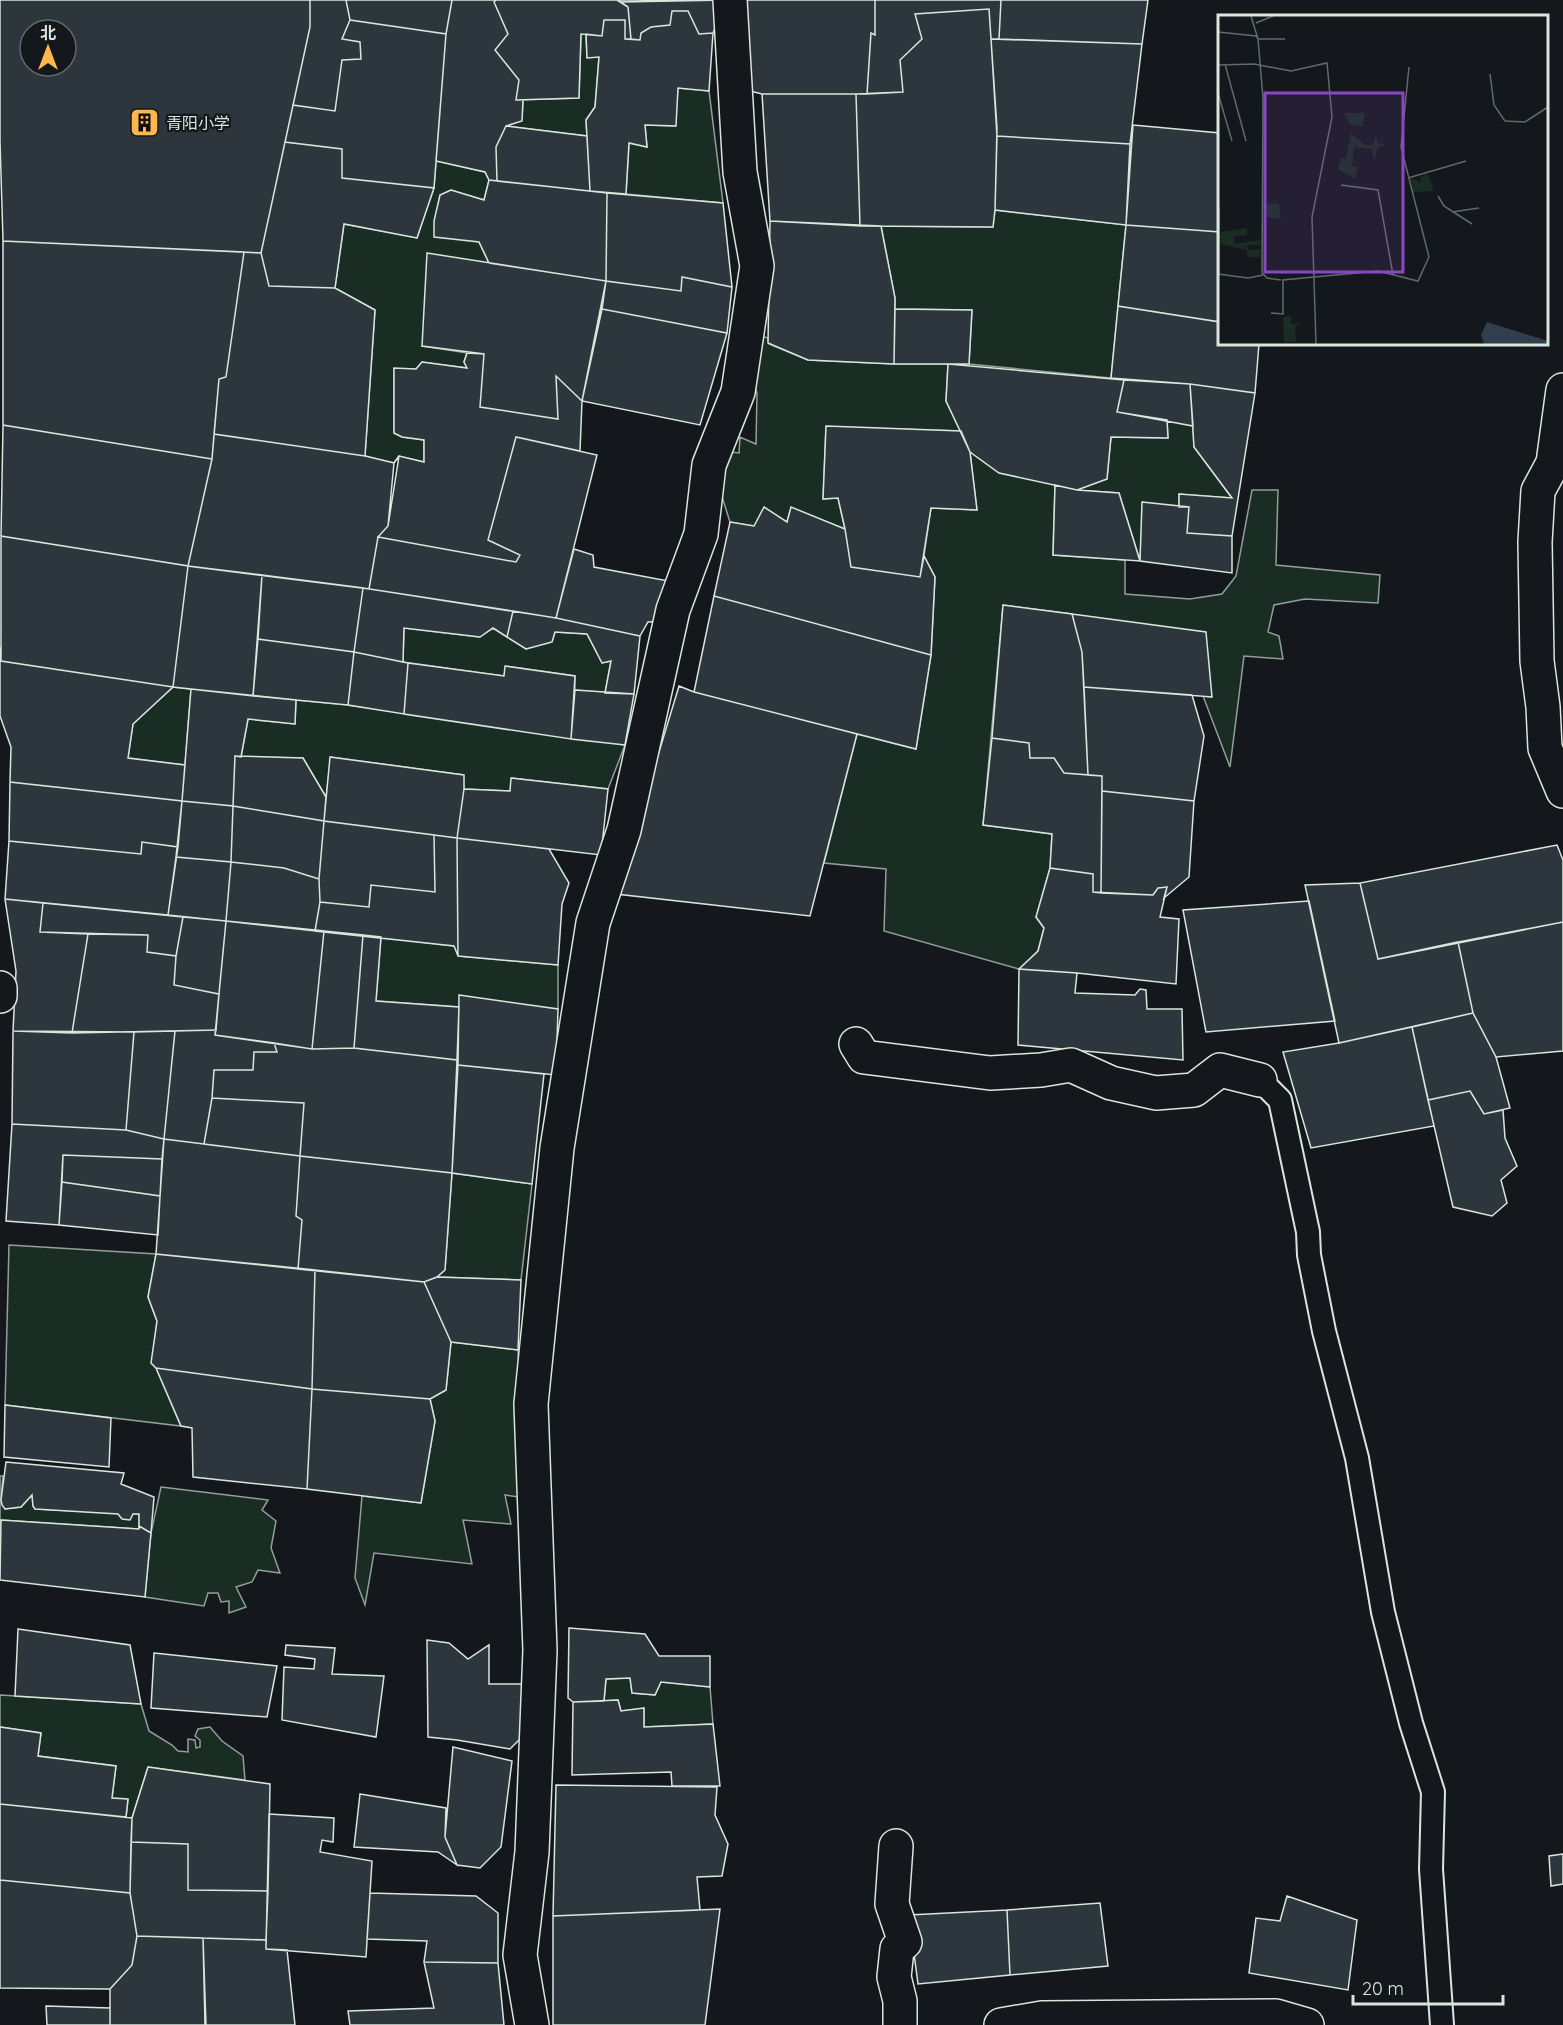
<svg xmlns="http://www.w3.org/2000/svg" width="1563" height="2025" font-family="Quicksand,'Noto Sans SC',sans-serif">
	<rect width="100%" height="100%" fill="#14181c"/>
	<path fill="#1a2d24" stroke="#939e99" stroke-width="1.5" d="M581,34h5l1,23h12l-4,50 -9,13 1,16 -81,-10 16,-6 1,-20h-7l63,-2z
		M678,88l31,3 14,112 -97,-9 3,-51 18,4 -2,-22 30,1z
		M436,161l49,11 4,8 -5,20 -33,-10 -11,5 -2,10 41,37 10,21 -67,83 45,7 -3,9 3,6 -45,-6 -6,7h-22v64l8,4 22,3v22l-25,-6 -5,7 -29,-7 10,-146 -40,-22 9,-64 73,14 17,-50z
		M995,210l131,15 -15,153 -142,-14 3,-54 -77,-1v-11l-14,-72 112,1z
		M754,334l14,4 1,6 39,16 86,4h54l-2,37 15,30 -135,-4 -3,72 15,-1 7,31 -54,-21 -4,14 -33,4 -24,-4 -13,-41 7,-30 15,2 1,-16 16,7 1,-51 -7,-17z
		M1167,420l26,6 1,21 38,51 -53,-4v13l-36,-4 -3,58 -21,-68 -42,-3 30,-11 4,-42 57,1z
		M970,452l85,33 -2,70 72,5v34l65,5 32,-5 14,-18 16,-86h26l-2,75 104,10 -2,28 -73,-4 -31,6 -6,27 11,4 4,23 -39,-3 -14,111 -27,-71 9,1 -140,-83 -69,-9 -20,220 69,9 -2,34 -14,49 8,11 -6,23 -19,18 -135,-38 2,-62 -62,-6 33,-129 59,15 15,-94 4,-78 -11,-21 7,-48 46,2z
		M404,628l75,9 14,-9 33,21 26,-7 3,-10 32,2 15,29 9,-2 -6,32 -30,-3v-14l-69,-10 -2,10 -101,-14z
		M173,687l18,2 -6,76 -57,-7 5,-34z
		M296,700l52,5 277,40 -17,44 -96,-11 -2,13 -46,-2 -1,-14 -132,-18 -5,40 -23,-39 -62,-1 7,-38 47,5z
		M381,937l73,9 5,10 99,9v44l-99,-2 -83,-6z
		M452,1173l80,11 -11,96 -84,-3 8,-7z
		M9,1245l147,9 -8,43 9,24 -5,42 4,5 25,58 -176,-21z
		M451,1342l67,8 8,148 -21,-3 6,29 -48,-4 9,44 -98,-11 -9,52 -10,-27 7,-82 59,7 14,-82 -5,-22 16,-9z
		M0,1476h3c-1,10 -3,25 2,33l16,-2 11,-12 1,11 2,3 104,5v15l-138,-9 -1,10z
		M161,1487l107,13 -6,10 14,11 -5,27 9,25 -22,-3 -6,12 -16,5 10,20 -17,6v-12l-8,1 -3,-9h-10l-4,13 -59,-9 6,-64z
		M630,1678l2,15 23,2 6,-13 49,5 3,37 -69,3v-19l-23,3 -3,-11 -14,1 2,-22z
		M0,1695l141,9 8,27 23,14 6,6 10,1v-13l7,1 1,8 4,-1v-7l-5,-4 3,-7 12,-2 12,14 21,15 2,24 -97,-13 -16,51h-6l2,-18 -16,-2 4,-32 -78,-10 3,-23 -41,-6z"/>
	<path fill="#2c363c" stroke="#d8e6dc" stroke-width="1.5" fill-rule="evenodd" d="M0,0h310v27l-49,226 -258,-12 -3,-100zM30,30h36v36h-36z
		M310,0h36l4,20 -8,19 18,3 1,17 -19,1 -7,51 -42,-6 17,-78z
		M346,0h106l-6,34 -96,-14z
		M452,0h44l-2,2 14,32 -13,16 24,30 -3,20h7l-1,21 -16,5 -10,21 1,34 -8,-1 -4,-8 -49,-11 10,-127z
		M496,0h121l11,7 3,32h-6v-19h-21l-2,16 -21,-2 -2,64 -63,2 3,-20 -24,-30 13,-16 -14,-32z
		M617,0h99l-95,2z
		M727,0l-14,33 -14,1 -11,-23h-16l-2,14 -19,2 -10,6 -1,7 -9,-1 -3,-32 -7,-5z
		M743,0h132v35l-4,-2 -4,61h-105l-16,-4z
		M875,0h126l-2,39h-8l-2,-30 -74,5 7,25 -22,21 3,32 -36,2 4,-61 4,2z
		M1001,0h147l-6,44 -143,-5z
		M989,9l8,119 -2,82 -2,17 -133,-1 -4,-132 47,-2 -3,-32 22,-21 -7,-25z
		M672,11h16l11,23 14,-1 -4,58 -31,-3 -2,38 -31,-1 2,22 -18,-4 -3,51 -36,-3 -4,-71 9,-13 4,-50 -12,1 -1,-24 16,2 2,-16h21v19l15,1 1,-7 10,-6 19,-2z
		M350,20l96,14 -12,154 -92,-10v-29l-57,-7 8,-37 42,6 7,-51 19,-1 -1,-17 -18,-3z
		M991,39l151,5 -12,100 -133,-8z
		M762,94h94l4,132 -90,-5z
		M1133,125l87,8v99l-94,-7z
		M506,126l81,10 3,55 -93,-10 -1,-34z
		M997,136l133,8 -4,81 -131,-15z
		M285,142l57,7v29l92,10 -17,50 -73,-14 -9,64 -66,-2 -8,-33z
		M489,180l118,13 -1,88 -117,-18 -10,-21 -45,-5v-16l6,-26 11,-5 33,10z
		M607,193l116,10 9,84 -50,-10 -1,14 -75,-10z
		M770,221l111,5 14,72 -1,66 -86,-4 -40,-17z
		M1126,225l94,7v90l-102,-16z
		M3,241l241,11 -18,125 -7,2 -7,80 -209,-34z
		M244,252l17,1 8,33 66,2 40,22 -10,146 -151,-22 5,-55 7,-2z
		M427,253l179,28 -24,120 -26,-25 2,43 -78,-12 4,-53 -62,-8z
		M682,277l50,10 -5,46 -125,-24 4,-28 75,10z
		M1118,306l102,16v22h39l-4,49 -65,-9 -79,-6z
		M602,309l125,24 -27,92 -118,-24z
		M895,309l77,1 -3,54h-75z
		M467,353l17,1 -4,53 78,12 -2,-43 26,25 -2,50 -64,-14 -28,103 32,15 -4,7 -138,-25 10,-11 6,-63 5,-7 25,6v-22l-22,-3 -8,-4v-65l22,1 6,-7 45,6 -3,-6z
		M948,364l176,16 -7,32 50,8 1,18 -57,-1 -4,42 -30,11 -78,-17 -29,-21 -24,-51z
		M1124,380l66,4 3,42 -76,-14z
		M1190,384l65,9 -23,143 -45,-3 2,-26h-10v-13l53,4 -38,-51z
		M3,425l209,34 -24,107 -187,-30z
		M826,426l135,5 9,21 7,58 -46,-2 -11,69 -69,-10 -6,-38 -7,-31 -15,1z
		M214,434l151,22 29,7 5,-7 -11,70 -10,11 -9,52 -181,-23 24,-107z
		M516,437l81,18 -41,163 -187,-29 9,-52 138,25 4,-7 -32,-15z
		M1055,485l22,5 42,3 21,68 -87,-6z
		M1142,502l47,5 -2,26 45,3v37l-92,-12z
		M764,507l23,15 4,-15 54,22 6,38 69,10 4,-21 11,21 -4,78 -217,-59 16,-74 24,4z
		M1,536l187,30 -15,121 -172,-26z
		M574,549l19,6 1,12 85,16 -14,38 -17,1 -8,14 -84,-18z
		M188,566l74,9 -9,121 -80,-9z
		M262,575l101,13 -9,64 -96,-13z
		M363,588l150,23 -6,26 -14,-9 -13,9 -76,-9 -1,34 -49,-10z
		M714,596l217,59 -15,94 -222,-57z
		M1003,605l69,9 10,38 6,123 -24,-2 -10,-15h-24l-1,-15 -37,-5z
		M513,611l43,7 84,18 -6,58 -29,-1 6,-32 -9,2 -15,-29 -32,-2 -3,10 -26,7 -19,-12z
		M1072,614l134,18 6,65 -128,-10 -2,-35z
		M258,639l96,13 -6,53 -95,-9z
		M0,647l1,14 172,26 -40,37 -5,34 57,7 -3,36 -172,-19 1,-35 -11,-31z
		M354,652l54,11 -4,51 -56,-9z
		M408,663l96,13 1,-10 70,10 -4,63 -167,-25z
		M679,686l15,6 163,42 -47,182 -194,-22z
		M1084,687l108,8 12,41 -10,65 -92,-10v-15l-14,-1z
		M191,689l105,11 -1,24 -47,-5 -7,38 -6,-1 -2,50 -51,-5z
		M575,690l59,4 -9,51 -54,-6z
		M992,738l37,5 1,15h24l10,15 38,3 -1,117 -8,-1v-18l-43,-6 2,-34 -69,-9z
		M235,756l68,2 23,39 -2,24 -91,-15z
		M330,757l134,18v14l-7,49 -133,-17z
		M511,778l97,11 -7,66 -144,-17 7,-49 46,2z
		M10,782l172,19 -4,46 -36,-5 -1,12 -132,-13z
		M1102,791l92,10 -5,76 -25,21 3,-11 -9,1 -5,7 -52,-2z
		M182,801l51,5 -2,56 -55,-5z
		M233,806l91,15 -5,58 -35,-11 -53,-6z
		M324,821l110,14 1,57 -64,-7 -2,22 -49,-5 -1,-23z
		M434,835l23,3 1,118 -4,-10 -139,-15 5,-29 49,5 2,-22 64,7z
		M457,838l92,11 20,34 -7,21 -4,61 -100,-9z
		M9,841l132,13 1,-12 36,5 -10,68 -163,-16z
		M1557,845l6,15v62l-185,37 -18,-76z
		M176,857l55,5 -5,59 -58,-6z
		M231,862l53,6 35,11 1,23 -5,29 -89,-10z
		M1050,868l43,6v18l60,3 5,-7 9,-1 -7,30 19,2 -3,65 -99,-11 -58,-4 19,-18 6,-23 -8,-11z
		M1360,883l18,76 80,-17 15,71 -134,30 -34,-158z
		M5,899l38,4 -3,29 48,2 -16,99 -59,-2 3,-60z
		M1309,901l26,120 -129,11 -23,-122z
		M43,903l140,14 -7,39 -29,-4 1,-17 -108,-3z
		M183,917l43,4 -7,73 -45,-9 2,-29z
		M226,921l98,10 -12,118 -97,-14z
		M1563,922v129l-67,6 -23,-44 -15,-71z
		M324,931l39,4 -9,113 -42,1z
		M88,934l60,1 -1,17 29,4 -2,29 45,9 -3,36 -144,3z
		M363,935l18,2 -5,64 83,6 -2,53 -103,-12z
		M1019,969l58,4 -2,20 60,2 5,-6 6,1 1,19h35l1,51 -165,-15z
		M459,995l99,14 -2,66 -98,-10z
		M1473,1013l23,44 14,51 -26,6 -14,-23 -42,9 -16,-73z
		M1412,1027l22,99 -123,22 -28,-96 56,-9z
		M216,1030l-1,5 59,8 3,9h-23l-1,18h-39l-2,28 -8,46 -40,-5 11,-108z
		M13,1031l121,1 -8,98 -114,-6z
		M175,1031l-11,108 -38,-9 8,-98z
		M274,1043l38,6 42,-1 103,12 -5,113 -152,-17 4,-53 -92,-5 2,-28h39l1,-18h23z
		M458,1065l86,9 -12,110 -80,-11z
		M1470,1091l14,23 19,-4 2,28 12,28 -16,14 6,23 -15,13 -39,-9 -25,-107z
		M212,1098l92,5 -4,53 -96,-12z
		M12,1124l114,6 38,9 -2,20 -99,-4 -4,70 -53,-4z
		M164,1139l136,17 -4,60 6,4 -4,49 -142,-15z
		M63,1155l99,4 -2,37 -98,-14z
		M300,1156l152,17 -7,97 -8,7 -13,5 -126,-13 4,-49 -6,-4z
		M62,1182l98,14 -2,39 -99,-10z
		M156,1254l159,16 -3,119 -156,-21 -5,-5 6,-42 -9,-24z
		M315,1270l109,12 27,60 -5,48 -16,9 -118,-10z
		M437,1277l84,3 -3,70 -67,-8 -27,-60z
		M156,1368l156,21 -5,100 -114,-12 -1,-49 -11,-2z
		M312,1389l118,10 5,22 -14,82 -114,-14z
		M5,1405l106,13 -2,49 -105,-10z
		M6,1462l118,11 -3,11 33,13 -3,36 -12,-7v-12h-6l-3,6 -8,-1 -4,-5 -83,-5 -2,-3 -1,-11 -11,12 -16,2 -3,-4 -1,-5z
		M1,1520l138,9v-3l12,7 -6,64 -145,-17z
		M569,1628l76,6 14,22h51v31l-49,-5 -6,13 -23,-2 -2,-15 -24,1 -2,22 -31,1 -5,-4z
		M18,1629l112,16 11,59 -126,-8z
		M427,1640l22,3 19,16 21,-14v39h40l2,44 -21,21 -53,-9 -29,-3z
		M286,1645l49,3 -3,26 52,2 -8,61 -94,-17 2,-53 30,2 1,-10 -30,-4z
		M154,1653l123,13 -10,51 -116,-9z
		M618,1700l3,11 23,-3v19l69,-3 7,62h-48l-1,-14 -99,3 1,-73z
		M0,1727l41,6 -3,23 78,10 -4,32 16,1 -2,18 -126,-13z
		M453,1747l59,14 -11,86 -21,21 -23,-3 -12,-28z
		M148,1767l122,17 -2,107 -80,-1v-46l-57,-2 1,-24z
		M556,1785l161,2 -2,28 13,29 -6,32 -25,1 3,33 -147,6z
		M360,1794l86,14 -1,29 12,28 -19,-13 -84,-5z
		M0,1804l132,14 -2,75 -130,-13z
		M269,1814l65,4 -1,24 -11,-2 -2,12 52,9 -6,96 -100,-8z
		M131,1842l57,2v46l80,1 -2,49 -129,-4 -7,-43z
		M1563,1854v30l-12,2 -2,-30z
		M0,1880l130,13 7,43 -5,29 -22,24 -110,-1z
		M370,1893l106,3 22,17v50l-74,-1 3,-21 -60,-2z
		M1287,1896l70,24 -9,70 -99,-17 7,-55 24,3z
		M1100,1903l8,63 -98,9 -3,-65z
		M720,1909l-15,116h-152v-109z
		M1007,1910l3,65 -92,9 -9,-69z
		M137,1936l66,2 3,87h-96v-36l22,-24z
		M203,1938l63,2v9l21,1 8,75h-90z
		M424,1962l74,1 6,62h-154l-2,-14 86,-3z
		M46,2006l64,2v17h-63z"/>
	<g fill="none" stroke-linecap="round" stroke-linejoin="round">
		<defs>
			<path id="lane" d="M1260,1080l20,20 28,132 1,23 15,76 33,127 26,154 28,111 22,69 -2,77 11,156"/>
			<path id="street" d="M1563,390l-10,73 -15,28 -3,51 2,119 6,46 2,41 18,43
				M0,988v8
				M856,1044l8,13 126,16 51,-3 30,-5 40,18 45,10 38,-3 26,-20 40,10
				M896,1846l-4,58 13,38 -8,7 -3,28 6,24v24
				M532,2025l-12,-70 12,-103 8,-202 -9,-246 26,-256 36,-225 31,-93 49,-220 28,-76 8,-69 29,-73 19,-126 -17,-94 -10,-172
				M1001,2025l41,-7 234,-2 31,9"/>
		</defs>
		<use href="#lane" stroke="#d8e6dc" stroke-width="26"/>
		<use href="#street" stroke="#d8e6dc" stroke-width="36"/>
		<use href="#lane" stroke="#14181c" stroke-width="22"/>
		<use href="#street" stroke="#14181c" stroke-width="33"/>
	</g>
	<defs>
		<symbol id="building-square" viewBox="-11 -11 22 22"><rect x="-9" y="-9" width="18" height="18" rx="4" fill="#ffb74d" stroke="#14181c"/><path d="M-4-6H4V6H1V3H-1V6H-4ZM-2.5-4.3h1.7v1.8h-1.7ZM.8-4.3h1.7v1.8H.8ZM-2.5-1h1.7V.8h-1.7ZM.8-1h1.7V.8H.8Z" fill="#111"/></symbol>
	</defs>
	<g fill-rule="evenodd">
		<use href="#building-square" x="128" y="106" width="33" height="33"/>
	</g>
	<g text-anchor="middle" stroke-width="4.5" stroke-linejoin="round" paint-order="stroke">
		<g font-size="16" fill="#d8e6dc" stroke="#14181c" text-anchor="start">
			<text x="166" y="129">青阳小学</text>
		</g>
	</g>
	<g transform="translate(1218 15)">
		<rect width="330" height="330" fill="#14181c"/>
		<path d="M125,98h22l-2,13 -12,-1zM133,118l14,12h8l3,-9 2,7 9,1 -9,3 -4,14 -2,-12 -18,-2 -2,19 6,1 -3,12 -17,-10 3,-11 5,1zM210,159l6,17 -21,1 -2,-14 10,4 -1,-5zM48,188l13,1 2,15 -15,-2zM29,213v7l-13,1v8l27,-4 -1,5h-13l1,5 13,-1 -1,8h-13v-7l-26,-6v-12zM68,301h5v8l9,-1 -5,4 1,15h-12l-1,-24z" fill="#1a2d24"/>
		<path d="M269,307l61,19v3h-64l-3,-9z" fill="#2f3f4d"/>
		<path fill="none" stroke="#626a69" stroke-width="1.5" d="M33,1l7,23 5,59 -1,175 5,5 14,2M38,8l17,-7M0,17l38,4 2,3h27M7,49l21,77M0,50l36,-1 37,7 36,-8 5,54 -20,100 4,127M272,59l4,31 11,16 20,1 23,-15M0,78l14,48M190,163l58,-17M123,170l37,5 15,85M220,181l6,10 28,18M234,197l27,-4M0,259l30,4 15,-3M1,259v-67M53,298l12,1v-34l95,-9 40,10 11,-24 -28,-110 8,-80"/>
		<path fill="#8948c3" fill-opacity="0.15" stroke="#8948c3" stroke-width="3" d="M47,78h138v179h-138z"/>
		<rect width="330" height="330" fill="none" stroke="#d8e6dc" stroke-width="3"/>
	</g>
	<g transform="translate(48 48)"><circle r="28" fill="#14181c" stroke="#626a69" stroke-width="1.5"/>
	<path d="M0-4.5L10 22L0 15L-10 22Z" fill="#ffb74d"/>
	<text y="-9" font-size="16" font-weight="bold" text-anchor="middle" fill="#d8e6dc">北</text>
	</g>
	<path d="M1353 1995v9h150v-9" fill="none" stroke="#d8e6dc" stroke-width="3"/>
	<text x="1362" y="1995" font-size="18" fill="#d8e6dc" stroke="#14181c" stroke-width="4.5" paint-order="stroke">20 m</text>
</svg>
